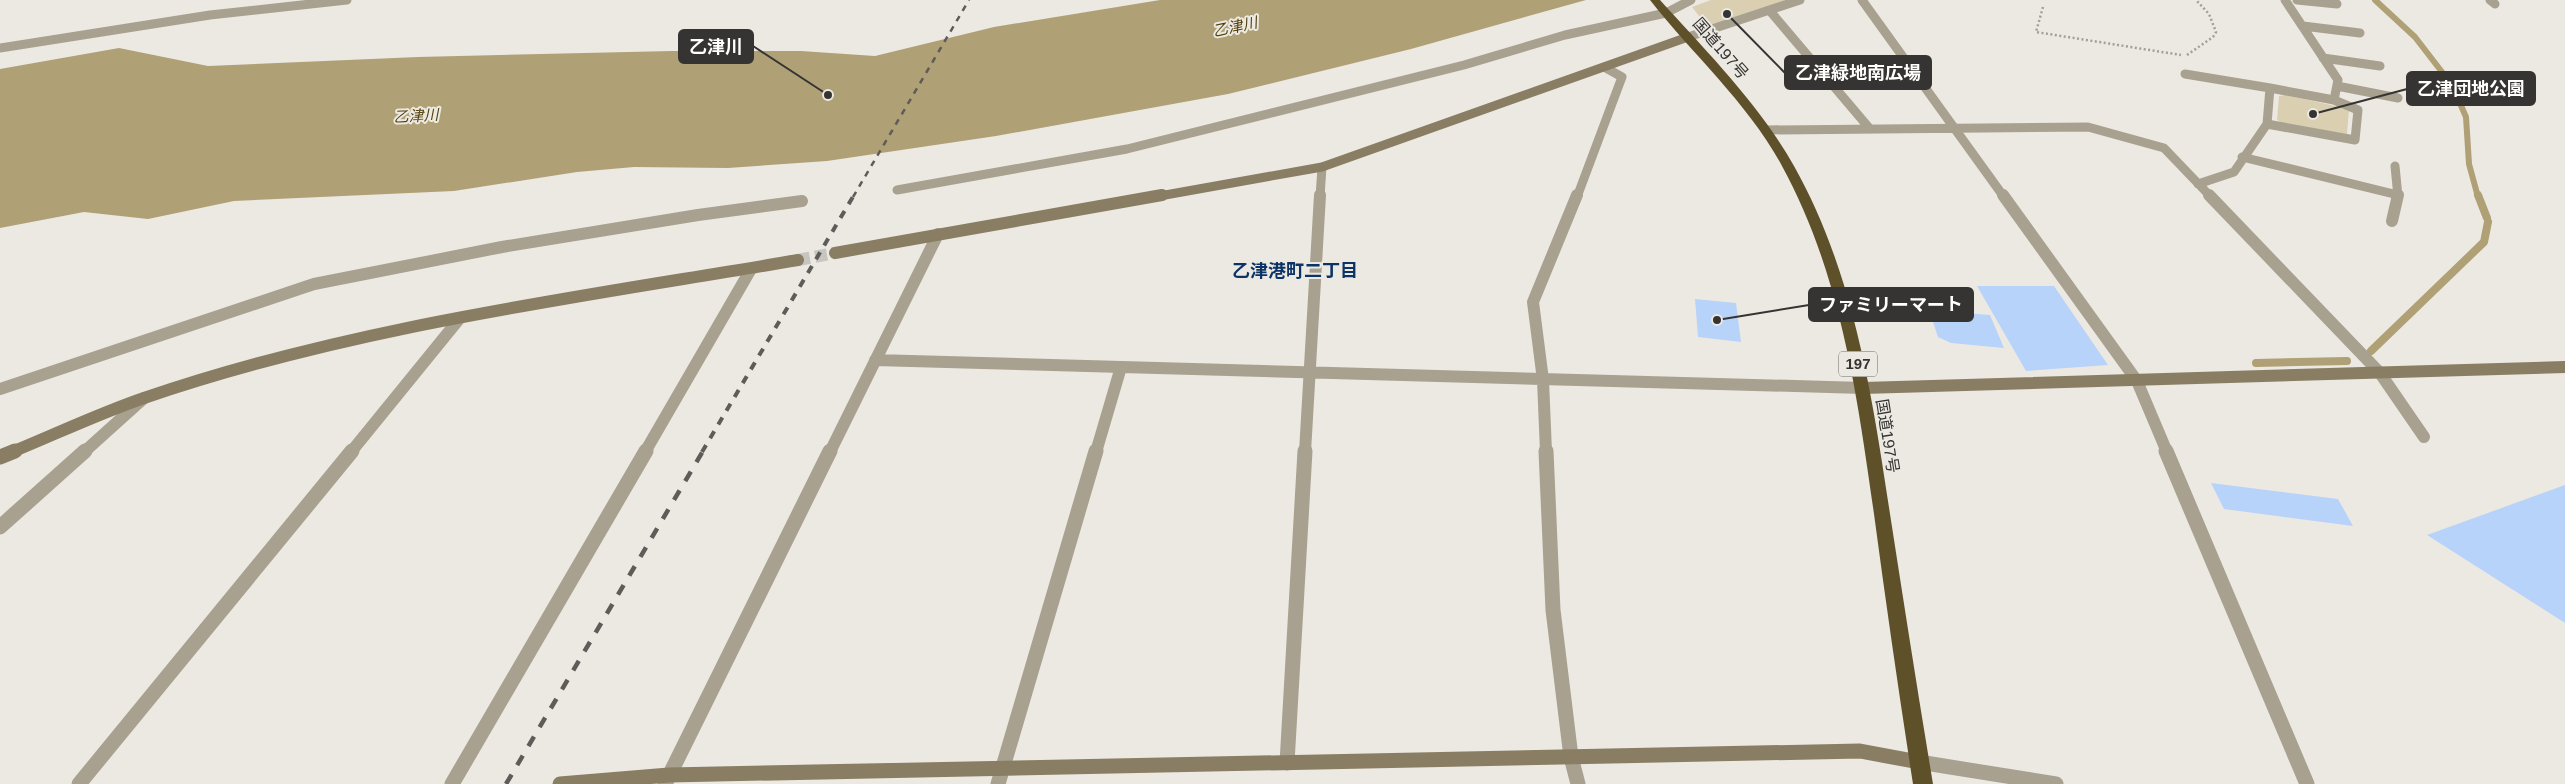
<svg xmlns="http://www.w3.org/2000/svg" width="2565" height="784" font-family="Helvetica,'Noto Sans JP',sans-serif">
	<rect width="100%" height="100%" fill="#ece9e3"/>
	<path fill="#dacfb1" d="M1711,0h86l-87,30 -18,-23z
		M2286,95l63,14 -2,25 -63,-10 -7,-4 2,-24z"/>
	<path fill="#b0a076" d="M1160,0h426l-175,49 -183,45 -232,42 -169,25 -99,7 -94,-1 -57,5 -123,19 -220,10 -86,18 -64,-7 -84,16v-159l119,-21 89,18 210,-9 254,-6h129l74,5 119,-29z"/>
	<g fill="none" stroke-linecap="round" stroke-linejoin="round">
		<path stroke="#b0a076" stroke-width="6" d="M2375,0l40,37 37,48 14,32 3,47 9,33"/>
		<path stroke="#b0a076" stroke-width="8" d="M2478,195l9,23
			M2371,351l113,-109 4,-20
			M2256,363l91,-2"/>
	</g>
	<path fill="#b8d3f9" d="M1977,286h77l54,79 -82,6z
		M1695,299l41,4 5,39 -43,-5z
		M1929,310l61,5 14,33 -53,-5 -13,-6z
		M2211,483l127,16 15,27 -129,-17z
		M2565,485v138l-138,-88z"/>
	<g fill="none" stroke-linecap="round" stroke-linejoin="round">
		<path stroke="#c7c5c0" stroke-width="12" stroke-dasharray="12 5.5" stroke-linecap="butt" d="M798,260l37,-7"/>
		<path stroke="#a19f9b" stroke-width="2.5" stroke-dasharray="2 2.5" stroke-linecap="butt" d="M2043,7l-7,25 145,23
			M2187,55l26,-18 3,-5 -7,-18 -13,-14"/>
		<path stroke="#a8a18f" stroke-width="9" d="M1862,0l142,197
			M2297,0l40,4
			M2490,0l5,4
			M1770,11l100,118
			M2303,26l57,7
			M1688,37l112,-37
			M0,48l210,-33 137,-15
			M2323,58l57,8
			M2185,74l85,14
			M2337,86l61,12
			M2267,124l88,16 3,-30 -24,-10
			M1766,130l322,-3 76,21 47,49
			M2242,157l156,38
			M2395,166l3,31
			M2198,184l36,-12 33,-48 3,-36 64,12 4,-20 -53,-80
			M897,190l230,-41 337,-84 101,-30 101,-22 25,-13
			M1320,197l2,-30
			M1577,197l45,-120 -16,-9"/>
		<path stroke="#a8a18f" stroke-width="12" d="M2003,195l134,186 30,71
			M2209,195l171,178 44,64
			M2392,221l6,-26
			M875,360l988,28
			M0,389l314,-105 188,-37 196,-32 104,-14
			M84,452l60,-54
			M351,452l109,-134
			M645,452l106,-183
			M830,452l108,-218
			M1096,452l25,-85
			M1305,452l15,-257
			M1546,452l-3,-72 -10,-78 44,-107"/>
		<path stroke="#a8a18f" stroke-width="15" d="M1546,451l7,159 18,147 7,27
			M2166,451l141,333
			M0,527l85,-76
			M1919,762l137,22
			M1287,763l18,-312
			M79,784l273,-333
			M452,784l194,-333
			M665,784l165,-333
			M998,784l98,-333"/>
		<path stroke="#897e63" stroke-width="9" d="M1154,197l168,-30 366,-130"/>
		<path stroke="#897e63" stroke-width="12" d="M835,253l327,-58
			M1863,388l702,-21
			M12,452c44,-18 88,-39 132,-54 209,-72 437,-101 654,-138"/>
		<path stroke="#897e63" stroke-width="15" d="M0,457l15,-6
			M560,784l109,-9 1191,-24 59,11"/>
		<path fill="#5e5028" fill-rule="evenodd" d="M1650,0h10c48,53 99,104 134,166 60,107 78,229 96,348 14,90 28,180 43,270h-20c-14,-90 -27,-180 -39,-270 -17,-119 -33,-240 -92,-348 -34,-63 -88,-110 -132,-166z"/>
		<path stroke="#5e5c59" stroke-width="2.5" stroke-dasharray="6 6" stroke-linecap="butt" d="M853,197l116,-197"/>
		<path stroke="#5e5c59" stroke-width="4" stroke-dasharray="8 8" stroke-linecap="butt" d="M702,452l152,-257"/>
		<path stroke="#5e5c59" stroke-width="4.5" stroke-dasharray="11 11" stroke-linecap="butt" d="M506,784l197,-333"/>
	</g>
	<g text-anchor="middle" stroke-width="4" stroke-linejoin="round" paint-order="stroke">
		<g font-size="15" font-style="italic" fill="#53410b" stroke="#ece9e3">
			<text transform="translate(1235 27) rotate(-12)" y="5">乙津川</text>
			<text transform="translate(416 116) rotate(-3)" y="5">乙津川</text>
		</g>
		<rect fill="#ece9e3" stroke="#6c6a67" stroke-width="1" x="1839" y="351.5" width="38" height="25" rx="4"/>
		<g font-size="15" font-weight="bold" fill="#353432">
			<text x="1858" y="369">197</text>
		</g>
		<g font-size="16" fill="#353432" stroke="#ece9e3">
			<text transform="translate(1721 48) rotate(49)" y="6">国道197号</text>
			<text transform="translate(1888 436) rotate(81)" y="6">国道197号</text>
		</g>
		<g font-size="18" font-weight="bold" fill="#0b3366" stroke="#ece9e3">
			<text x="1295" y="277">乙津港町二丁目</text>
		</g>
	</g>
	<path fill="none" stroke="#353432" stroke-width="2" d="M828 95L753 46M1727 14L1785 73M2313 114L2407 89M1717 320L1809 305"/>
	<g fill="#353432" stroke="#ece9e3" stroke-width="2">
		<circle cx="828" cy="95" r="5"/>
		<circle cx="1727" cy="14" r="5"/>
		<circle cx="2313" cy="114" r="5"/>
		<circle cx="1717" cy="320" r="5"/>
	</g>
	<g fill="#353432" stroke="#353432" stroke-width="2">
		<rect x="679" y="30" width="74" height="33" rx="5"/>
		<rect x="1785" y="56" width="146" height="33" rx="5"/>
		<rect x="2407" y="72" width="128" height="33" rx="5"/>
		<rect x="1809" y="288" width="164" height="33" rx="5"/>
	</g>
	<g font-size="18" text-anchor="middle" font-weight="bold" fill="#fff">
		<text x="716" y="53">乙津川</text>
		<text x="1858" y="79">乙津緑地南広場</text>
		<text x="2471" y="95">乙津団地公園</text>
		<text x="1891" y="311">ファミリーマート</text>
	</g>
</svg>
